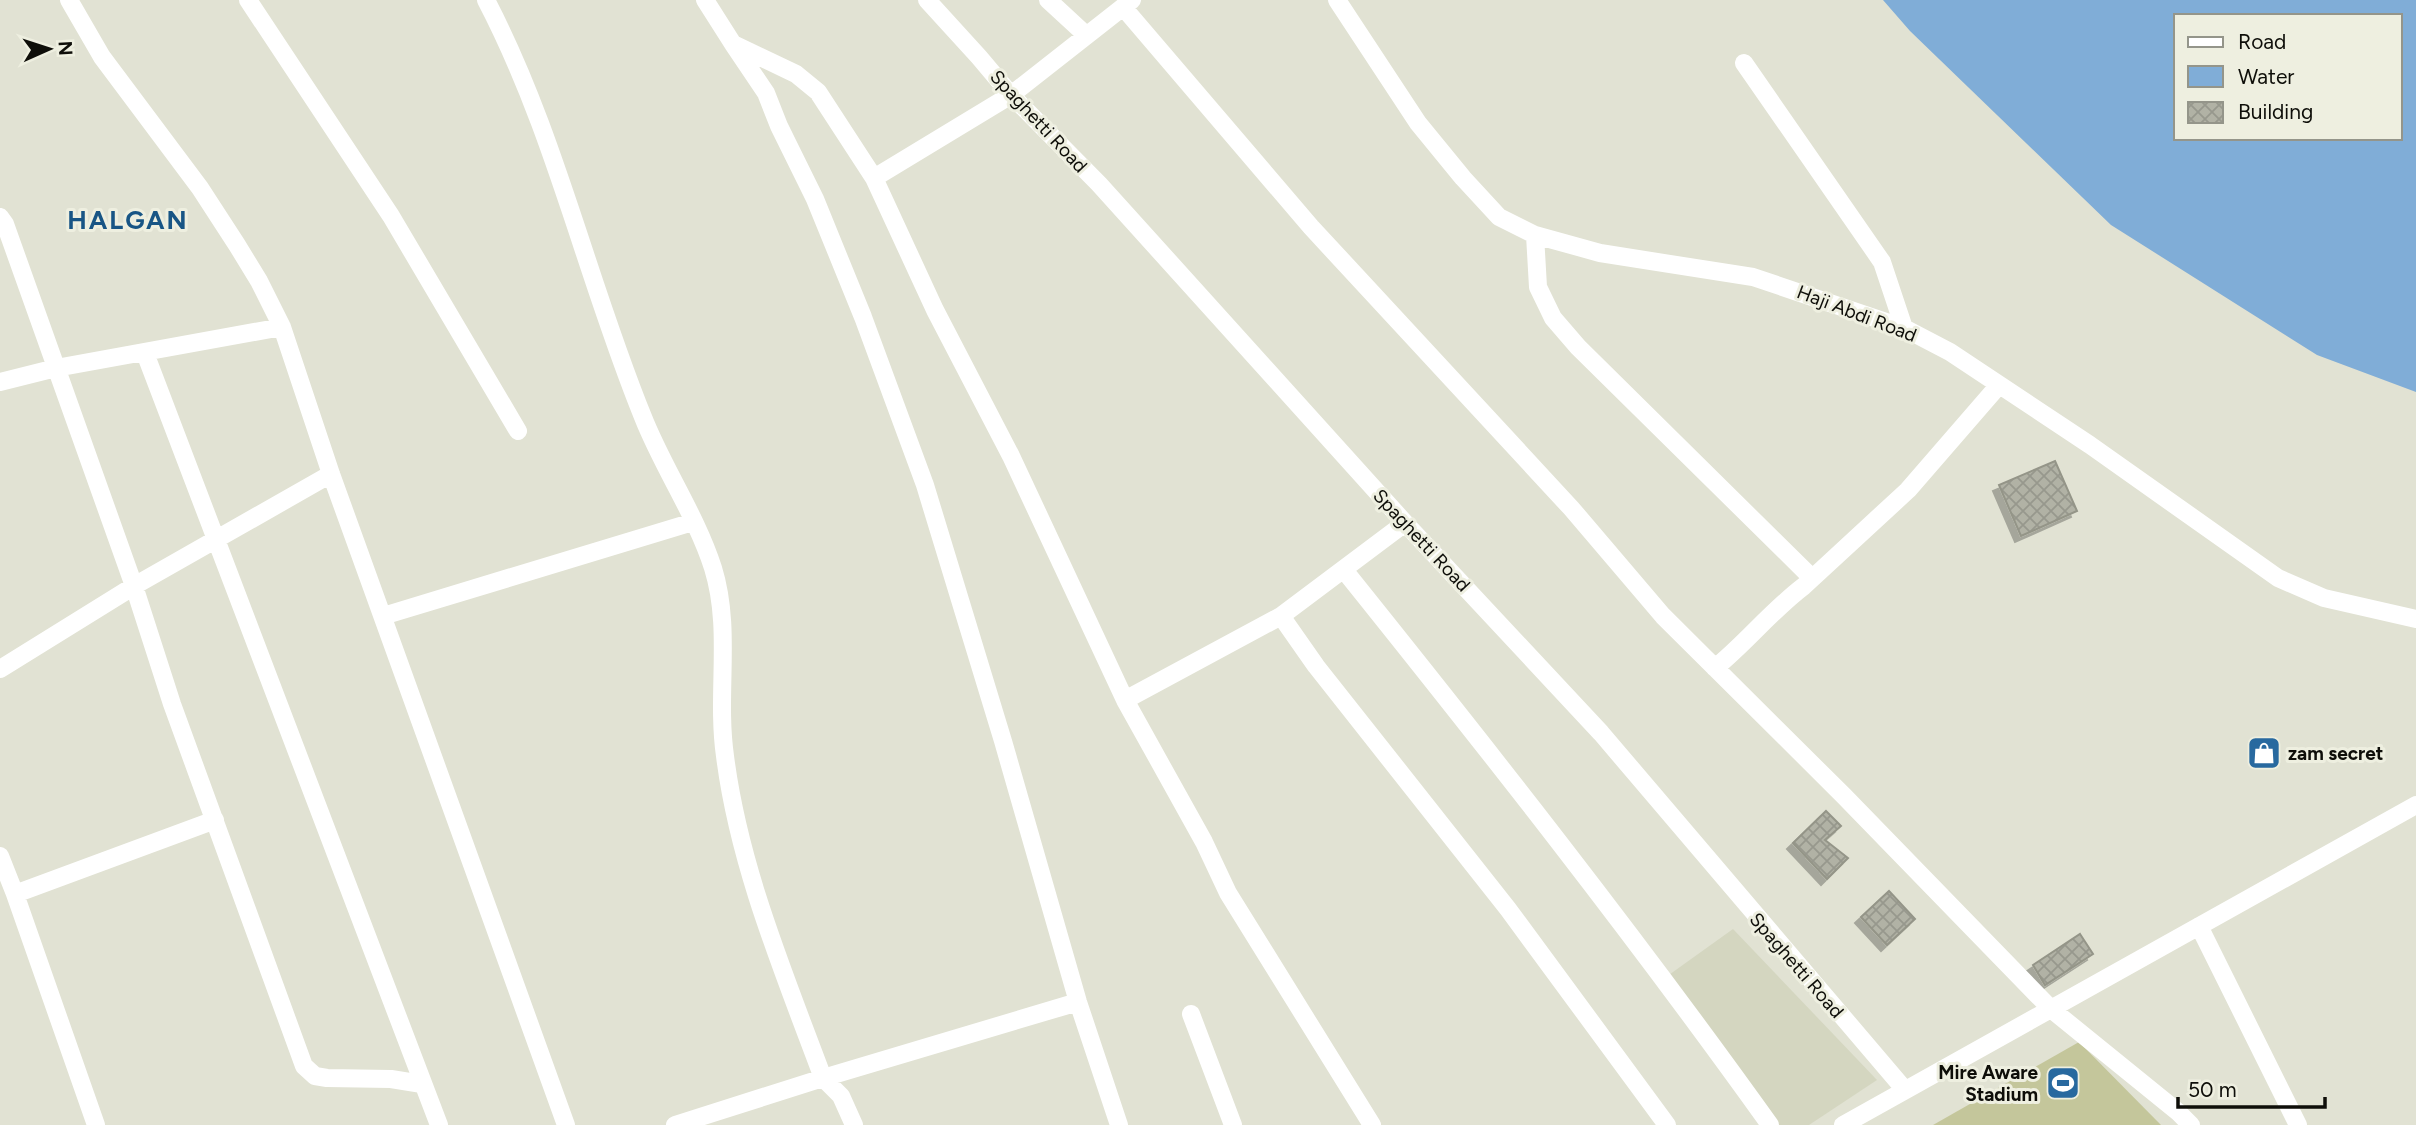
<svg xmlns="http://www.w3.org/2000/svg" width="2416" height="1125" font-family="Figtree,sans-serif">
	<defs>
		<pattern id="building-cross-hatch" width="8" height="8" patternUnits="userSpaceOnUse" patternTransform="scale(1.75)"><rect width="8" height="8" fill="#b1b2a5"/><path d="M0 0l8 8M0 8l8-8" fill="none" stroke="#97988d"/></pattern>
		<filter id="shadow"><feDropShadow dx="-6" dy="6" stdDeviation="0" flood-color="#0004"/></filter>
	</defs>
	<rect width="100%" height="100%" fill="#e1e2d3"/>
	<path fill="#d4d6c0" d="M1733,929l144,151 -68,45h-34l-109,-148z"/>
	<path fill="#c4c69b" d="M2079,1042l82,83h-228z"/>
	<path fill="#80add7" fill-rule="evenodd" d="M1883,0h533v392l-99,-37 -206,-130 -201,-194zM2176,16h224v122h-224z"/>
	<path fill="url(#building-cross-hatch)" stroke="#949588" stroke-width="2" filter="url(#shadow)" d="M2055,461l22,50 -56,25 -22,-51z
		M1826,811l15,15 -16,14 23,18 -21,21 -34,-36z
		M1889,891l26,28 -28,26 -26,-28z
		M2080,934l13,20 -48,31 -12,-20z"/>
	<g fill="none" stroke-linecap="round" stroke-linejoin="round">
		<path stroke="#fff" stroke-width="18" d="M69,0l33,57 98,131 37,57 22,36 23,46 49,147 235,651
			M248,0l143,216 127,215
			M486,0c69,132 101,280 157,417 20,51 53,98 70,151 19,61 3,125 12,188 14,111 59,217 98,322l18,18 13,29
			M705,0l28,44 63,30 22,18 56,86 61,132 76,146 114,244 79,142 24,51 144,232
			M927,0l52,57 32,38 88,89 306,339 196,210 304,357
			M1048,0l38,35
			M1337,0l81,123 45,55 36,39 36,18 65,18 153,24 151,51 46,24 140,93 188,133 46,20 92,21
			M1123,7l188,220 260,281 92,108 181,180 207,213 127,103 13,13
			M733,44l33,49 13,33 36,73 48,118 62,168 78,256 75,261 41,123
			M1744,63l138,199 22,66
			M874,178l137,-83 121,-95
			M0,217l5,7 129,362 38,118 132,362 11,10 12,2 64,1 31,5
			M1535,235l3,52 15,31 25,29 234,231
			M145,353l294,772
			M0,382l56,-14 226,-41
			M1344,570c146,182 290,365 426,555
			M383,616l310,-94
			M1281,616l35,50 192,243 159,216
			M1715,668c31,-25 57,-58 89,-82l104,-96 91,-105
			M0,669l134,-83 197,-112
			M1125,700l156,-84 124,-93
			M0,856l15,38 81,231
			M15,894l200,-74
			M2199,926l99,199
			M1191,1014l42,111
			M675,1125l148,-47 255,-76
			M1843,1125l573,-320"/>
	</g>
	<defs>
		<symbol id="shop-square" viewBox="-11 -11 22 22"><rect x="-9" y="-9" width="18" height="18" rx="4" fill="#28699f" stroke="#eeefe0"/><path d="M-5-2.5h2.3a2.7 3.5 0 0 1 5.4 0H5L5.5 6h-11ZM-1.5-2.5h3a1.5 2.3 0 0 0-3 0Z" fill="#fff"/></symbol>
		<symbol id="stadium-square" viewBox="-11 -11 22 22"><rect x="-9" y="-9" width="18" height="18" rx="4" fill="#28699f" stroke="#eeefe0"/><path d="M0-5a6.5 5 0 1 0 0 10a6.5 5 0 1 0 0-10ZM-3.5-1.8h7v3.6h-7Z" fill="#fff"/></symbol>
	</defs>
	<g fill-rule="evenodd">
		<use href="#shop-square" x="2245" y="734" width="38" height="38"/>
		<use href="#stadium-square" x="2044" y="1064" width="38" height="38"/>
	</g>
	<g text-anchor="middle" stroke-width="6" stroke-linejoin="round" paint-order="stroke">
		<g font-size="19" fill="#0e0e09" stroke="#eeefe0">
			<text transform="translate(1039 121) rotate(47)" y="7">Spaghetti Road</text>
			<text transform="translate(1857 313) rotate(21)" y="7">Haji Abdi Road</text>
			<text transform="translate(1422 540) rotate(47)" y="7">Spaghetti Road</text>
			<text transform="translate(1797 965) rotate(49)" y="7">Spaghetti Road</text>
		</g>
		<g font-size="19" font-weight="bold" fill="#0e0e09" stroke="#eeefe0" text-anchor="start">
			<text x="2288" y="760">zam secret</text>
			<text x="2038" y="1079" text-anchor="end">Mire Aware<tspan x="2038" dy="22">Stadium</tspan></text>
		</g>
		<g font-size="26" font-weight="bold" letter-spacing="2" fill="#185585" stroke="#eeefe0">
			<text x="128" y="229">HALGAN</text>
		</g>
	</g>
	<rect x="2174" y="14" width="228" height="126" fill="#eeefe0" stroke="#94958a" stroke-width="2"/>
	<rect x="2188" y="37" width="35" height="10" fill="#ffffff" stroke="#94958a" stroke-width="2"/>
	<text x="2238" y="49" font-size="21" fill="#0e0e09">Road</text>
	<rect x="2188" y="66" width="35" height="21" fill="#80add7" stroke="#94958a" stroke-width="2"/>
	<text x="2238" y="84" font-size="21" fill="#0e0e09">Water</text>
	<rect x="2188" y="102" width="35" height="21" fill="url(#building-cross-hatch)" stroke="#94958a" stroke-width="2"/>
	<text x="2238" y="119" font-size="21" fill="#0e0e09">Building</text>
	<g transform="translate(49 49) rotate(87)" stroke="#eeefe0" stroke-width="5" paint-order="stroke">
	<path d="M0-5L12 26L0 18L-12 26Z" fill="#0e0e09"/>
	<text y="-10" font-size="19" font-weight="bold" text-anchor="middle" fill="#0e0e09">N</text>
	</g>
	<path d="M2178 1097v10h147v-10" fill="none" stroke="#0e0e09" stroke-width="3.5"/>
	<text x="2188" y="1097" font-size="21" fill="#0e0e09" stroke="#eeefe0" stroke-width="5" paint-order="stroke">50 m</text>
</svg>
